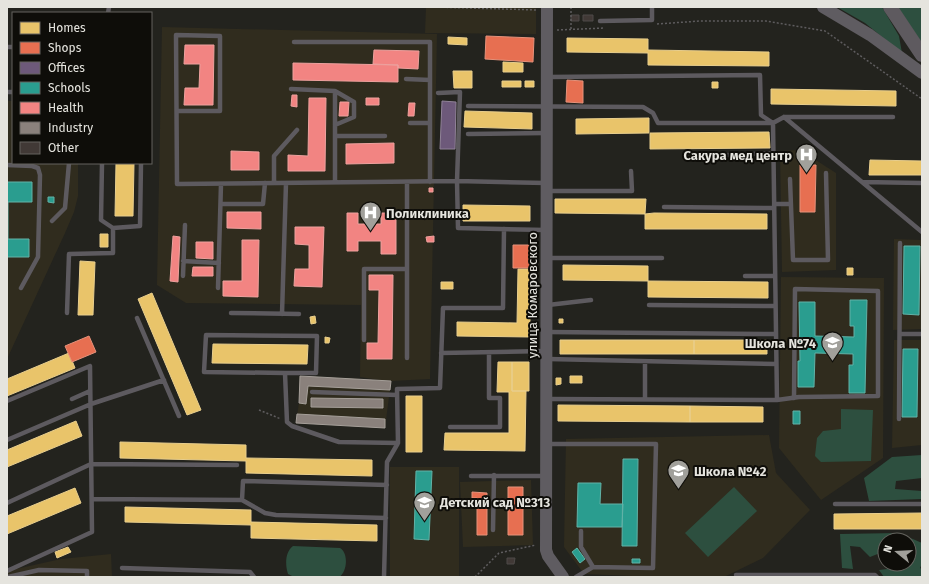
<svg xmlns="http://www.w3.org/2000/svg" width="929" height="584" font-family="'Fira Sans',sans-serif">
	<rect width="100%" height="100%" fill="#23231e"/>
	<path fill="#302c1e" d="M426,7h110v27l-111,-1z
		M162,27l275,7 -7,345 -39,2 -6,47 -89,-5 3,-20 1,-27 80,4 -20,-3 1,-72 -175,-2 -29,-18z
		M7,101h6v62h65v33l-4,16 -9,21 -58,126z
		M800,150l36,23v97l-54,2 -2,-121z
		M894,239l28,1v89l-29,1z
		M781,277l103,1 -1,180 -62,42 -42,-52z
		M894,340h28v105l-30,3z
		M769,435l7,38 34,37 -47,48 -39,19h-68l-72,-3 -20,-27 2,-108z
		M390,467h69v110h-69z
		M531,480l2,65 -70,2 -3,-65z
		M111,554l1,23h-105v-6l54,-12z"/>
	<path fill="#2d4f3f" d="M837,7h45l17,29 3,17 -37,-30z
		M898,7h24v36z
		M841,409l32,1 -2,51 -50,1 -6,-6 2,-18 6,-7 18,-2z
		M922,455v23l-26,3 -1,8 27,2v8l-53,2 -5,-23 28,-21z
		M734,487l23,24 -49,46 -23,-24z
		M899,533l23,10v23l-2,1 2,4v6h-38l-5,-7 25,-3 1,-3h4v-24h-24v11l-15,6 -10,-10 -10,-1 3,23 -11,-1 -2,-34z
		M293,546l47,2c9,5 7,25 -1,29l-47,-1 -4,-2c-3,-9 -3,-22 5,-28z"/>
	<path fill="#e9c46a" stroke="#e8ce8d" d="M448,37l19,1v7l-19,-1z
		M567,38l81,1v11l121,2v14l-121,-1v-12l-81,-1z
		M503,62l20,1v9h-20z
		M453,71h19v17h-18z
		M502,81h19v6h-19z
		M525,81h9v6h-9z
		M712,82h6v6h-6z
		M771,89l125,2v15l-125,-2z
		M465,111l67,2v16l-68,-2z
		M649,118v15l-73,1v-15z
		M769,132l1,16 -120,1v-16z
		M870,160l52,1v14h-53z
		M116,163h18l-1,53h-18z
		M555,199h91l-1,15 -90,-1z
		M463,205l67,1v15h-67z
		M654,213l113,1v15h-122v-15z
		M100,234h8v13h-8z
		M80,261l15,1 -2,53h-15z
		M563,265l85,1v15l-85,-1z
		M847,268h6v7h-6z
		M518,269h12v68l-73,-1v-14l60,1z
		M648,281l120,1v16l-120,-1z
		M441,282h12v7h-12z
		M152,293l49,117 -14,5 -49,-116z
		M315,316l1,7 -5,1 -1,-7z
		M559,319h4v4h-4z
		M325,337l5,1 -1,5h-4z
		M560,340h134v14h-134z
		M694,340h73v14h-73z
		M213,344l95,1 -1,19 -95,-1z
		M69,353l6,15 -68,28v-17z
		M498,362h14v29h14l-1,60 -81,-1 1,-17h64v-41h-12z
		M512,362h17v29h-17z
		M570,376h12v7h-12z
		M556,378h5v6l-5,1z
		M406,396h16v56h-16z
		M558,405l132,1v16l-132,-1z
		M690,406l73,1v15h-73z
		M76,421l6,15 -75,31v-17z
		M120,442l126,3v13l126,2v16l-126,-3v-12l-126,-3z
		M75,488l6,15 -74,31v-18z
		M125,507l126,3v12l126,3v16l-126,-3v-13l-126,-3z
		M922,513v16h-88v-15z
		M68,547l3,5 -14,6 -2,-6z"/>
	<path fill="#e76f51" stroke="#e6927b" d="M486,36l48,2 -1,24 -48,-3z
		M567,80l16,1v22l-17,-1z
		M800,165h16l-1,47h-15z
		M513,245h17v23h-17z
		M89,336l7,16 -24,10 -7,-16z
		M508,487h15v48h-15z
		M472,492l15,1v42h-10v-37h-5z"/>
	<path fill="#6d597a" stroke="#918398" d="M442,101l14,1 -1,47h-15z"/>
	<path fill="#2a9d8f" stroke="#62b2a7" d="M7,182h25v20h-24v37h21v18h-22z
		M48,197h6v6l-6,-1z
		M904,246h16l-1,69 -16,-1z
		M850,300h17l-2,93h-16v-28h4v-11l-38,-1 -1,34h-16v-26h2l-1,-59h16v34l39,1v-11h-4z
		M903,349h15l-1,68h-15z
		M793,411h7v13h-7z
		M623,459h15l-1,87h-15z
		M416,471h16l-3,69 -15,-1z
		M578,483h23l-1,21h23l-1,23h-45z
		M577,548l8,11 -5,4 -8,-11z
		M632,559h8v4h-8z"/>
	<path fill="#f28482" stroke="#eea19e" d="M185,45h29l-1,60h-29l1,-17h14l1,-24h-16z
		M374,50l45,1 -1,18 -20,-1v-3l-25,-1z
		M293,63l105,2v17l-105,-2z
		M292,95h5v12l-6,-1z
		M309,98h17l-1,73h-37v-16l20,1z
		M366,98h13v7h-13z
		M340,102h9l-1,14h-9z
		M409,103h6l-1,13h-6z
		M394,143v20l-48,1v-20z
		M231,151l28,1v18h-28z
		M429,188h4v4h-4z
		M227,212h34v17l-34,-1z
		M347,213h11v11h23v-11h15v41h-15v-13h-23v10h-11z
		M295,227h29l-2,60 -28,-1 1,-17h14v-24l-14,-1z
		M173,236l7,1 -2,45 -8,-1z
		M434,236v6h-7l-1,-5z
		M242,240h17l-1,57 -35,-1v-15h19z
		M196,242h17v17l-17,-1z
		M193,267h20v9h-21z
		M369,275h24l-1,84h-25v-16h11l1,-53h-10z"/>
	<path fill="#8a817c" stroke="#a59f99" d="M300,376l91,5 -1,9 -82,-4 -2,18 -7,-1z
		M311,398l72,1v9l-72,-1z
		M297,414l88,5v9l-89,-5z"/>
	<path fill="#413936" stroke="#4e4b49" d="M571,15h8v6h-8z
		M583,15h10v6h-10z
		M507,558h8l-1,6h-7z"/>
	<g fill="none" stroke-linecap="round" stroke-linejoin="round">
		<path stroke="#5e5c5e" stroke-width="1.5" stroke-dasharray="2 2" stroke-linecap="butt" d="M434,7l104,3
			M571,7v23
			M657,24l43,-3h66l59,10 97,68
			M557,30l48,-2
			M259,410l22,9
			M475,577l24,-24 37,-8"/>
		<path stroke="#5d5a5f" stroke-width="4.5" d="M108,13l1,-6
			M600,21l52,-1v-13
			M294,42h136v140
			M7,47h6
			M548,77l212,-2 1,40 12,8 4,277
			M406,79l24,1
			M291,89l44,2v91
			M335,91l19,11v15l-19,8
			M7,92h6
			M438,93l22,-1 -3,89 1,47 88,2
			M468,106l175,1 10,6 5,10h115l11,-6h109
			M177,111h43v-75l-44,-1 1,149 280,-3 89,2
			M784,117l138,115
			M410,123h20
			M468,134l78,-1
			M335,136h50
			M708,156l65,-3
			M7,165l25,1 6,2 2,7 -2,82 -17,31
			M790,179l3,81h35l-2,-87
			M407,182v176
			M862,182l60,1
			M274,183v-27l23,-26
			M547,191h85l-1,-20
			M221,204h42l2,-21
			M774,204h17
			M664,207l110,1
			M52,221l13,-13 4,-45
			M113,228l27,-2 1,-63
			M548,258h114
			M183,261l36,2
			M183,276l2,-51
			M745,276h30
			M218,288l3,-104
			M548,305l43,-5
			M649,305l126,1
			M67,313l2,-59 44,-1v-25l-12,-8 1,-57
			M231,313l68,1
			M282,314l4,-131
			M137,318l42,98
			M548,332l228,2
			M900,334h22
			M364,340v-71h43
			M441,353l104,-2
			M548,359l228,5
			M645,362v37
			M285,373l-81,-1 2,-37 111,1 -1,37h-31l2,49 5,4 47,16 59,1
			M312,392l85,3
			M72,399l18,-8
			M548,399l229,1 22,-3 79,-1v-105l-83,-2 -1,109
			M7,401l83,-35 2,166 -85,39
			M899,419l1,-176
			M450,427h50v-29h-11v-45
			M7,440l84,-36 73,-24
			M547,444h109l-3,124 -60,-1 -17,10
			M471,476h75
			M92,499l150,1 23,13 11,2 110,3
			M242,500l1,-19 144,4
			M7,503l84,-39 146,1
			M835,504h87
			M493,530l1,-55
			M581,531v16l12,20
			M122,568l128,4 4,5
			M736,575h139l2,2
			M8,577l31,-7 48,1v6
			M384,577l3,-115 11,-19 -1,-54 43,-1 3,-80h60l1,-79"/>
		<path stroke="#5f5c61" stroke-width="12" d="M547,7l-1,543 2,6 15,21
			M823,7l47,28 52,38"/>
		<path stroke="#5e5a5f" stroke-width="14" d="M890,7l32,48"/>
	</g>
	<defs>
		<symbol id="hospital-pin" viewBox="-11 -11 22 30"><path d="M0 17L-7.5 6A9.5 9.5 0 1 1 7.5 6Z" fill="#a1a09b" stroke="#0e0d09"/><path d="M-5-5h3v3.5h4V-5h3V5h-3V1.5h-4V5h-3Z" fill="#fff"/></symbol>
		<symbol id="school-pin" viewBox="-11 -11 22 30"><path d="M0 17L-7.5 6A9.5 9.5 0 1 1 7.5 6Z" fill="#a1a09b" stroke="#0e0d09"/><path d="M0-5L7-2L0 1L-7-2ZM-4 1L0 2.5L4 1V4Q0 6-4 4Z" fill="#fff"/></symbol>
	</defs>
	<g fill-rule="evenodd">
		<use href="#hospital-pin" x="794" y="142" width="25" height="34"/>
		<use href="#hospital-pin" x="358" y="200" width="25" height="34"/>
		<use href="#school-pin" x="820" y="330" width="25" height="34"/>
		<use href="#school-pin" x="666" y="458" width="25" height="34"/>
		<use href="#school-pin" x="412" y="490" width="25" height="34"/>
	</g>
	<g text-anchor="middle" stroke-width="4" stroke-linejoin="round" paint-order="stroke">
		<g font-size="13" font-weight="bold" fill="#e5e4de" stroke="#0e0d09" text-anchor="start">
			<text x="792" y="160" text-anchor="end">Сакура мед центр</text>
			<text x="386" y="218">Поликлиника</text>
			<text x="816" y="348" text-anchor="end">Школа №74</text>
			<text x="694" y="476">Школа №42</text>
			<text x="440" y="507">Детский сад №313</text>
		</g>
		<g font-size="13" fill="#e5e4de" stroke="#0e0d09">
			<text transform="translate(532 295) rotate(-90)" y="5">улица Комаровского</text>
		</g>
	</g>
	<rect width="929" height="584" fill="none" stroke="#e5e4de" stroke-width="16"/>
	<rect x="12" y="12" width="140" height="152" fill="#0e0d09" stroke="#64635e"/>
	<rect x="20" y="22" width="20" height="12" fill="#e9c46a" stroke="#64635e"/>
	<text x="48" y="32" font-size="12" fill="#e5e4de">Homes</text>
	<rect x="20" y="42" width="20" height="12" fill="#e76f51" stroke="#64635e"/>
	<text x="48" y="52" font-size="12" fill="#e5e4de">Shops</text>
	<rect x="20" y="62" width="20" height="12" fill="#6d597a" stroke="#64635e"/>
	<text x="48" y="72" font-size="12" fill="#e5e4de">Offices</text>
	<rect x="20" y="82" width="20" height="12" fill="#2a9d8f" stroke="#64635e"/>
	<text x="48" y="92" font-size="12" fill="#e5e4de">Schools</text>
	<rect x="20" y="102" width="20" height="12" fill="#f28482" stroke="#64635e"/>
	<text x="48" y="112" font-size="12" fill="#e5e4de">Health</text>
	<rect x="20" y="122" width="20" height="12" fill="#8a817c" stroke="#64635e"/>
	<text x="48" y="132" font-size="12" fill="#e5e4de">Industry</text>
	<rect x="20" y="142" width="20" height="12" fill="#413936" stroke="#64635e"/>
	<text x="48" y="152" font-size="12" fill="#e5e4de">Other</text>
	<g transform="translate(897 552) rotate(288)"><circle r="19" fill="#0e0d09" stroke="#64635e"/>
	<path d="M0-3L7 15L0 10L-7 15Z" fill="#a1a09b"/>
	<text y="-6" font-size="11" font-weight="bold" text-anchor="middle" fill="#e5e4de">N</text>
	</g>
</svg>
